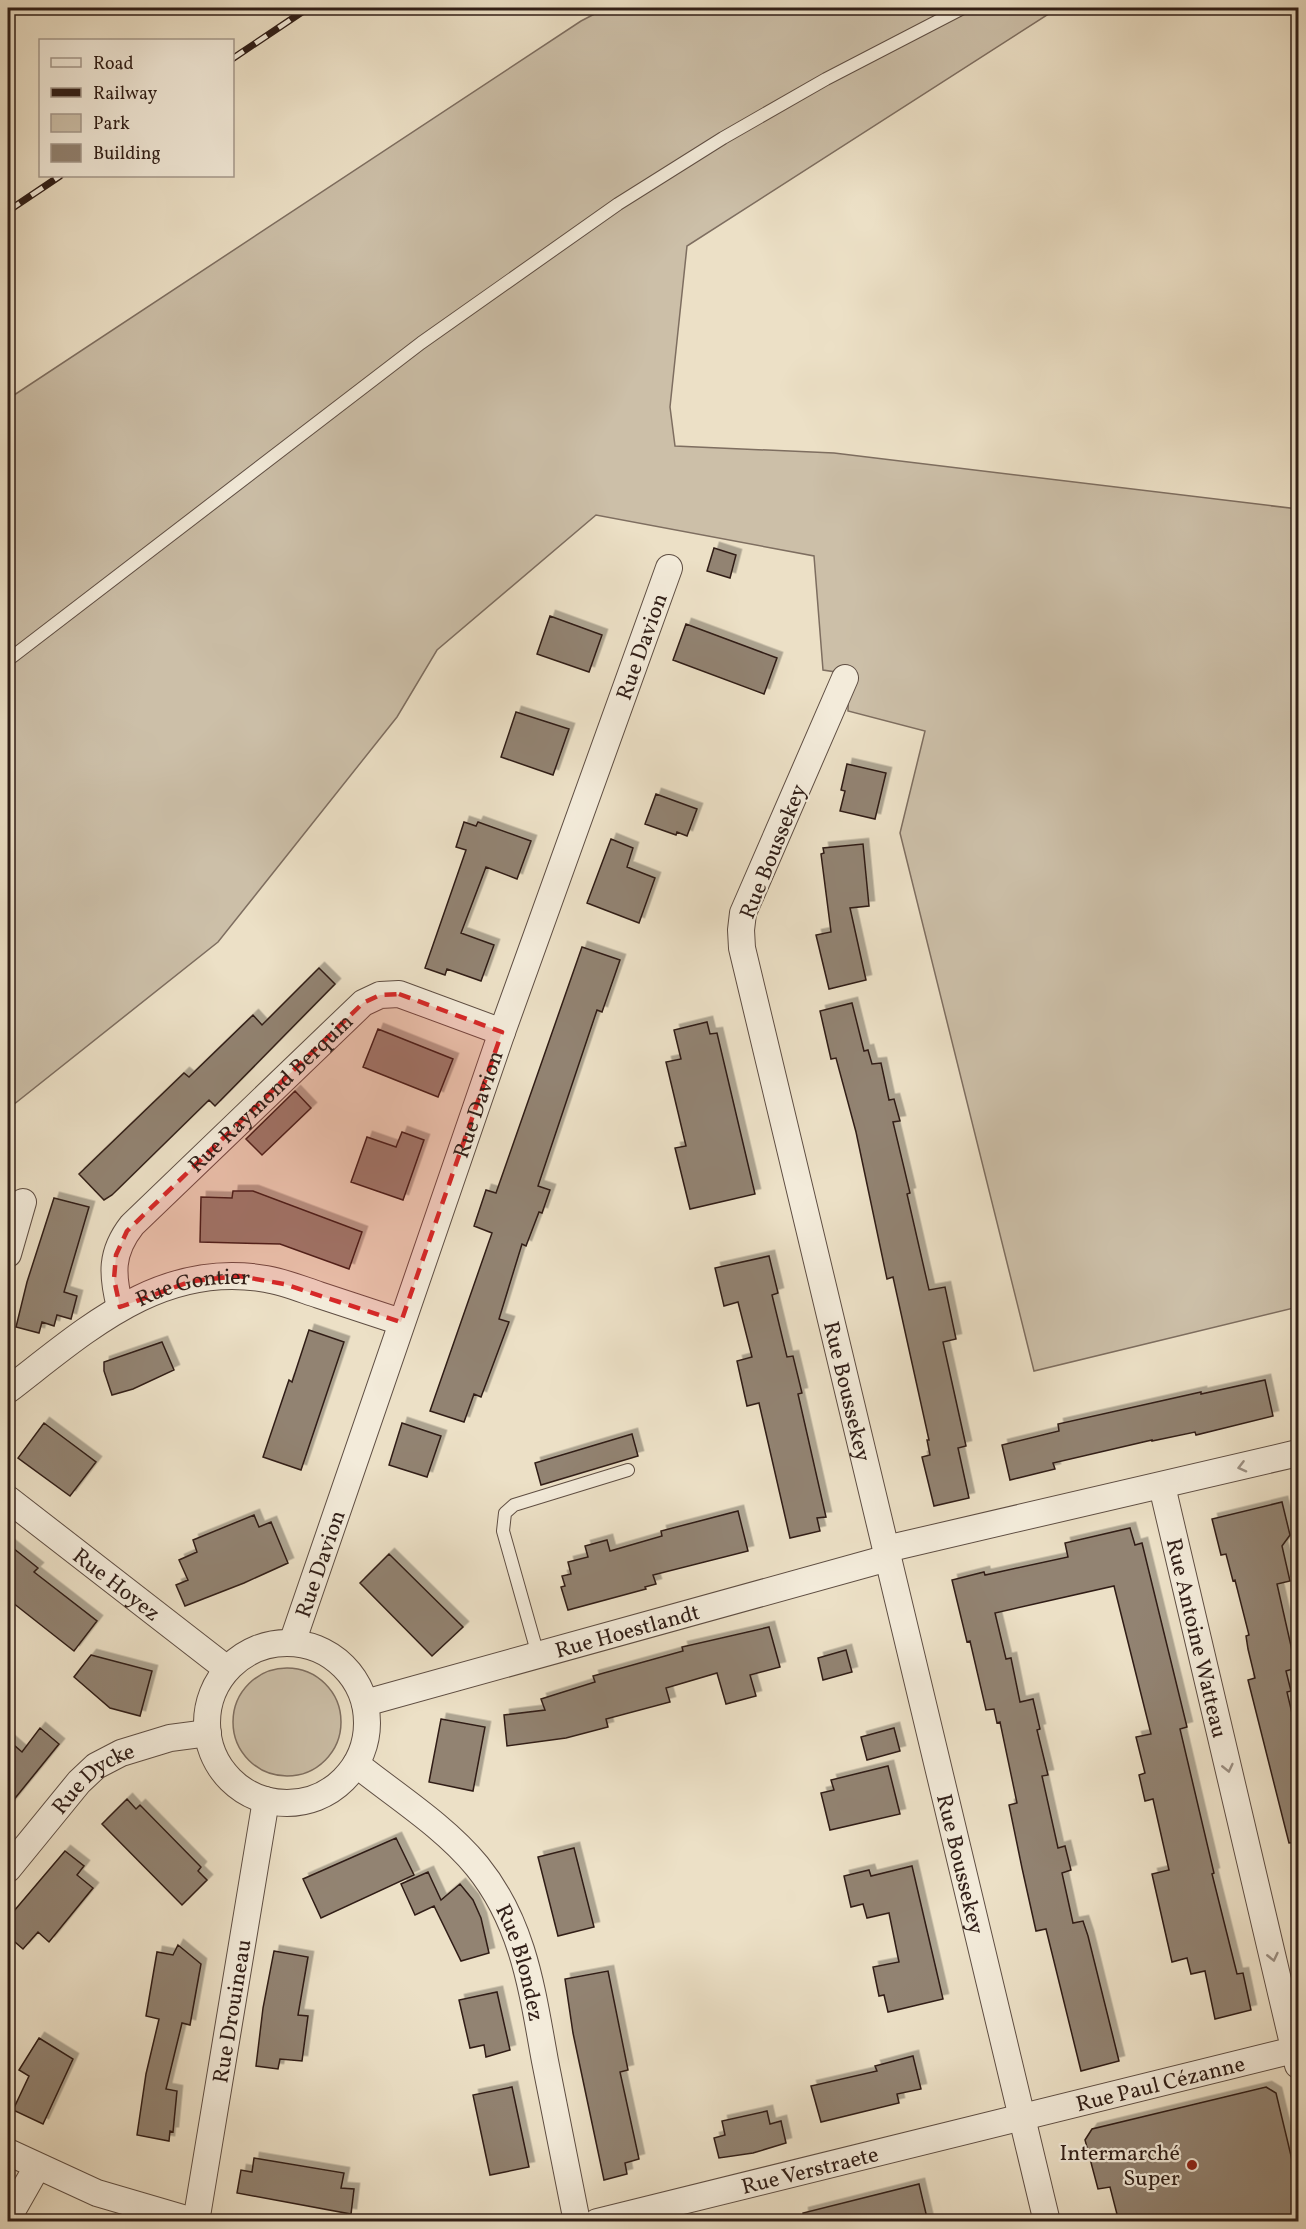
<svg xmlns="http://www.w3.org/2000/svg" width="1306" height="2229" font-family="Vollkorn,serif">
	<defs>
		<filter id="shadow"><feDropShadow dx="5.5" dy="-5.5" stdDeviation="0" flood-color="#0004"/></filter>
	</defs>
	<rect width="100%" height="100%" fill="#ece0c6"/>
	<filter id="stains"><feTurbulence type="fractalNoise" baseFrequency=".00333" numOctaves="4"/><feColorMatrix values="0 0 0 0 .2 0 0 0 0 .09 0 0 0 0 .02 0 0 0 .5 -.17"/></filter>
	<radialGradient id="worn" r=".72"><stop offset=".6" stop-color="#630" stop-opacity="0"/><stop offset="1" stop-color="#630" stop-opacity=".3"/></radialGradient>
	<path fill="#ccbfa8" stroke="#7e6e60" stroke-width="1.5" d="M606,8h452l-371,238 -17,161 5,39 159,7 464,56v798l-264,64 -134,-538 25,-102 -77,-20 1,-37 -26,-4 -9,-114 -218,-41 -159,135 -40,67 -179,225 -210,167v-710l573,-378z
		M233 1722a54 54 0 1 1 108 0a54 54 0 1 1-108 0Z"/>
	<path fill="#928372" stroke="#301e17" stroke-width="1.5" filter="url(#shadow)" d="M714,548l22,7 -6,23 -23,-7z
		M550,616l52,19 -13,37 -52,-18z
		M686,624l91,34 -13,36 -91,-34z
		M516,712l53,17 -16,46 -52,-18z
		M847,764l39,9 -11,46 -35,-8 5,-20 -4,-1z
		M656,794l41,15 -10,27 -10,-4 -1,3 -31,-11z
		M464,822l12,4 2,-4 53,19 -14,38 -31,-12 -25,66 33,12 -13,36 -34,-12 -2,6 -20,-7 41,-118 -10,-3z
		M611,839l22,9 -6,19 28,11 -16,45 -52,-20z
		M863,844l6,62 -19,2 16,72 -37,9 -13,-54 15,-3 -10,-78 3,-1 -1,-5z
		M582,947l38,13 -18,52 -5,-2 -59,176 12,4 -8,23 -3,-1 -13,34 -4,-2 -23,75 10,3 -28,75 -7,-3 -10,28 -34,-11 62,-178 -18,-7 12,-36 10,3z
		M319,968l16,16 -120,122 -6,-6 -97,95 -8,5 -25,-26 105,-101 5,4 64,-62 9,10z
		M852,1003l12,48 4,-1 4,14 9,-1 8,37 5,-1 6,22 -7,1 17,71 -3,1 22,96 16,-3 11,52 -13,3 23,104 -8,2 11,50 -35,8 -12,-49 8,-2 -3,-15h2l-36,-163 -6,2 -31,-147 -20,-74 -5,1 -11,-48z
		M707,1022l3,12 7,-1 38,161 -65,15 -15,-61 11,-2 -20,-84 15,-3 -7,-29z
		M378,1029l75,30 -15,38 -75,-30z
		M295,1091l16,17 -49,47 -16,-16z
		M402,1132l22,8 -21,60 -52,-18 16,-45 29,10z
		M233,1191h20l109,41 -13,37 -69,-25 -80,-2 1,-45 31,1z
		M54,1198l35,9 -25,85 13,4 -6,23 -14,-4 -3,11 -12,-4 -3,11 -23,-6 11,-45z
		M769,1256l9,37 -6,2 15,62 6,-1 9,37 -4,1 28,123 -9,1 3,13 -30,7 -31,-135 -12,3 -10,-45 15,-4 -14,-55 -14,4 -9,-38z
		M309,1330l35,12 -43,128 -38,-13 26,-77 3,2z
		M162,1342l12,28 -41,19 -21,6 -8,-24v-9z
		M1265,1380l8,36 -77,19 -1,-3 -43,9v-1l-99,23 2,6 -45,11 -8,-35 57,-14 -1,-7 143,-32v2z
		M44,1423l52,39 -26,34 -52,-38z
		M402,1423l39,13 -14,41 -38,-12z
		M632,1434l6,22 -97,29 -6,-22z
		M1282,1502l8,33 -8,11 8,35 -13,3 19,84 -10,3 5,20 -4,1 12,51v99l-10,1 -41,-163 7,-2 -7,-29 -2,-13 3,-1 -14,-55 -2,1 -7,-27 -5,1 -9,-36z
		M738,1511l10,40 -95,24 3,9 -11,3 1,2 -78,21 -7,-23 4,-1 -3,-10 9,-2 -3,-12 20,-5 -3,-11 22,-6 3,11 52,-15 -1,-5z
		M254,1515l5,12 12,-5 17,41 -44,20 -59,23 -9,-21 12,-5 -9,-20 18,-8 -4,-12z
		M1130,1528l5,17 7,-2 45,184 -7,2 34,144 -2,1 25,100 6,-1 8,37 -36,9 -10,-48 -14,3 -4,-16 -15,4 -20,-88 17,-4 -16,-71 -8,2 -6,-26 6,-2 -9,-36 15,-3 -37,-148 -119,27 11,46 5,-1 9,44 13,-3 7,30 -3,1 11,45 -6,1 16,72 7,-2 6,24 -9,3 11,50 10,-2 5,15 31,125 -38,10 -35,-142 -10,2 -14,-63 -13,-63 8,-2 -17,-81 -3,1 -3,-14 -8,1 -16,-69 -3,1 -15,-62 32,-8 1,3 83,-18 -3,-14z
		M8,1544l30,24 -4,4 63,49 -23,30 -66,-52z
		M389,1554l74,73 -31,29 -72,-73z
		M769,1627l11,40 -30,8 6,21 -30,8 -9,-31 -51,15 4,14 -64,17 2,8 -42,11 -59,8 -3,-31 41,-5 -4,-11 54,-17 -2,-6 90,-25 -1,-4z
		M846,1650l6,22 -29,8 -5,-22z
		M91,1655l61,16 -12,45 -30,-8 -36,-31z
		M441,1719l44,8 -12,64 -44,-9z
		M40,1728l19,16 -51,63v-67l14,12z
		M894,1728l6,23 -33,9 -6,-23z
		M888,1766l12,48 -70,16 -9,-37 13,-3 -3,-10z
		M127,1799l9,10 4,-4 61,62 -3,4 9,9 -25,25 -80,-81z
		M396,1838l18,37 -93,43 -18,-39z
		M574,1848l20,79 -36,9 -20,-79z
		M65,1851l19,15 -7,9 16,13 -44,54 -11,-10 -15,17 -15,-13v-18z
		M912,1866l31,133 -55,13 -4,-17 -5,1 -6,-29 26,-5 -10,-49 -22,5 -4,-14 -12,3 -7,-31 25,-6 2,6z
		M428,1872l13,28 19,-16 13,16 8,18 8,35 -28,8 -27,-55 -19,9 -14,-31z
		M178,1945l23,19 -11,61 -8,-2 -16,66 11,2 -4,41 -3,-1 -1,10 -32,-6 9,-61 13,-55 -13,-3 11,-64 16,3z
		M274,1951l34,6 -10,58 10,1 -6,45 -22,-2 -2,10 -22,-3 7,-58z
		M608,1971l20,99 -8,2 19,87 -14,4 2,11 -23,6 -31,-147 -8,-54z
		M497,1992l13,58 -24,7 -2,-12 -14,3 -11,-48z
		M39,2038l34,21 -30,65 -30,-14 16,-34 -10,-6z
		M913,2056l8,33 -24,5 2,9 -78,19 -10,-36 66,-15 -2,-5z
		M512,2087l17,80 -39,8 -17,-80z
		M1266,2087l10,6 12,50 11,47v32h-180l-9,-35 -12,2 -13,-49 7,-11z
		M767,2111l3,13 11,-3 5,22 -33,10 -34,5 -5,-20 11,-3 -3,-14z
		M254,2158l90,15 -3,15 13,1 -3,25 -114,-21 4,-23 11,2z
		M919,2184l9,38h-124l-1,-9z"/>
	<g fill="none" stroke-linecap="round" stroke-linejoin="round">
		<defs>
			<path id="lane" d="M8,660l413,-317 197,-139 105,-66 103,-59 137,-71
				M538,1655l-35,-124 2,-18 9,-8 114,-35"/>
			<g id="street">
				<path id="s1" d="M845,678l-102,235 -2,17 1,18 305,1274"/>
				<path d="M8,1254l15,-52"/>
				<path id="s2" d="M120,1307c-8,-32 -10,-54 12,-82l231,-222 17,-8 19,-1 103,38"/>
				<path id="s3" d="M8,1390c77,-59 152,-130 258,-111 18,3 35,10 53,16 27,9 54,18 82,27"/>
				<path id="s4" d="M1162,1486l136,579"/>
				<path id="s5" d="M8,1499l219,170"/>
				<path d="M886,1549l412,-96"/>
				<circle cx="287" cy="1723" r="80"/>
				<path id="s6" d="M292,1643l210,-611 167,-464"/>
				<path id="s7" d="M365,1703l523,-145"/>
				<path id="s8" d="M356,1764c40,32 88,62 121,102 47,58 55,124 68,195 11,53 21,107 32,161"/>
				<path id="s9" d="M8,1869l71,-87 17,-16 25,-13 49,-15 38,-5"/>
				<path d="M8,2152l89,41 99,29"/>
				<path d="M8,2218l29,-51"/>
				<path id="s10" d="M196,2222l70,-422"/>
				<path id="s11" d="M597,2222l701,-173"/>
			</g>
		</defs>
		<use href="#lane" stroke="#5f4e43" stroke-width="14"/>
		<use href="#street" stroke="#5f4e43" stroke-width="28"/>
		<use href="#lane" stroke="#f3ebda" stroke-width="12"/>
		<use href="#street" stroke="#f3ebda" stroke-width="26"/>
		<defs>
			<path id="rail" d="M232,59l76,-51
				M8,211l52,-35"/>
		</defs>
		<use href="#rail" stroke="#301e17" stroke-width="7"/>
		<use href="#rail" stroke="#f3ebda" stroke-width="4.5" stroke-dasharray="14" stroke-linecap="butt"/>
	</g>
	<defs><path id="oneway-chevron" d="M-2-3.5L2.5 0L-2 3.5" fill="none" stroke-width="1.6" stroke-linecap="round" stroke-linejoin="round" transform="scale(1.5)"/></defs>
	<g stroke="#9b8f82">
		<use href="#oneway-chevron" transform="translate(1242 1467) rotate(166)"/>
		<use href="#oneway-chevron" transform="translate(1228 1768) rotate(77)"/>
		<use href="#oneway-chevron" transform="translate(1273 1957) rotate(77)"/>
	</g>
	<path fill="#d62828" fill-opacity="0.2" stroke="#d62828" stroke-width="4.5" stroke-dasharray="12 8" stroke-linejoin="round" d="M399,994l103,38 -101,290 -117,-38 -45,-8 -47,5 -72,26 -6,-28 2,-24 11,-24 236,-228 17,-8z"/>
	<circle fill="#8f2418" stroke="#f3ebda" stroke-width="2" cx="1192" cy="2165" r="6"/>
	<g text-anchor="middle" stroke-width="4.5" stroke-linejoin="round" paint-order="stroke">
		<g font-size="22" fill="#301e17" stroke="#f3ebda">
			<text dy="8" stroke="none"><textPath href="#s6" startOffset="1056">Rue Davion</textPath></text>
			<text transform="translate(772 851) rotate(-68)" y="8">Rue Boussekey</text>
			<text dy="8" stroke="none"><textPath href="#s2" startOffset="278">Rue Raymond Berquin</textPath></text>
			<text dy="8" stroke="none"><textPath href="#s6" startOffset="570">Rue Davion</textPath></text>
			<text dy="8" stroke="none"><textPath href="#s3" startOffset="216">Rue Gontier</textPath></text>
			<text dy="8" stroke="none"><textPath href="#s1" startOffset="747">Rue Boussekey</textPath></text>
			<text dy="8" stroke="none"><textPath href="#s6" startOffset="84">Rue Davion</textPath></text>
			<text dy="8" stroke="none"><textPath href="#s5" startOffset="138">Rue Hoyez</textPath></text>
			<text dy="8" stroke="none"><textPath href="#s7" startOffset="272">Rue Hoestlandt</textPath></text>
			<text dy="8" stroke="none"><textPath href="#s4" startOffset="156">Rue Antoine Watteau</textPath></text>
			<text dy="8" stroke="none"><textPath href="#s9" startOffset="126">Rue Dycke</textPath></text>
			<text dy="8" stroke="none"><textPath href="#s1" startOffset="1233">Rue Boussekey</textPath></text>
			<text dy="8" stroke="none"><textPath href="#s8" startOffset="266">Rue Blondez</textPath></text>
			<text dy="8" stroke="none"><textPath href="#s10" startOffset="214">Rue Drouineau</textPath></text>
			<text dy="8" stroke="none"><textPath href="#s11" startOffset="580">Rue Paul Cézanne</textPath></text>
			<text dy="8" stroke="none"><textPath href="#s11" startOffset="219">Rue Verstraete</textPath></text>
		</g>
		<g font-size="22" fill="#301e17" stroke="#f3ebda" text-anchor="end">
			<text x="1180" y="2160">Intermarché<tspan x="1180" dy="25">Super</tspan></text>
		</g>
	</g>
	<rect width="1306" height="2229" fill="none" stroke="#ece0c6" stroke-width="30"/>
	<rect x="9" y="9" width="1288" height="2211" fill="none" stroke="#301e17" stroke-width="3"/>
	<rect x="15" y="15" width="1276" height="2199" fill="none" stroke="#301e17" stroke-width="1.5"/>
	<rect x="39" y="39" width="195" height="138" fill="#f3ebda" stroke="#a5998c" stroke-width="1.5"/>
	<rect x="51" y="58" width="30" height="9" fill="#f3ebda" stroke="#a5998c" stroke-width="1.5"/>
	<text x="93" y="69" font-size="18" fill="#301e17">Road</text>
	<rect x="51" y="88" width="30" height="9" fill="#301e17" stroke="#a5998c" stroke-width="1.5"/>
	<text x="93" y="99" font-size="18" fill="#301e17">Railway</text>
	<rect x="51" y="114" width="30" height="18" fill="#ccbfa8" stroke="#a5998c" stroke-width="1.5"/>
	<text x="93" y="129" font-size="18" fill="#301e17">Park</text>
	<rect x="51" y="144" width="30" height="18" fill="#928372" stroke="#a5998c" stroke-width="1.5"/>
	<text x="93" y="159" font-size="18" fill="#301e17">Building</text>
	<rect width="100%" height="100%" filter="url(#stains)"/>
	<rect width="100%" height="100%" fill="url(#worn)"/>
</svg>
